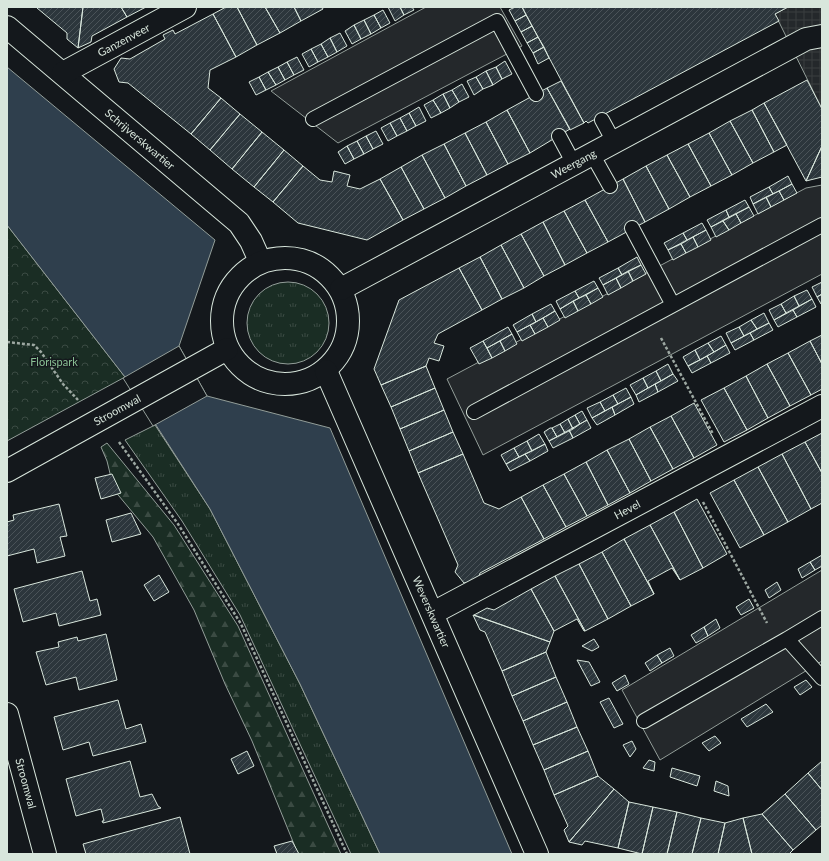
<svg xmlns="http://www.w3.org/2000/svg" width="829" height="861" font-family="Lato,sans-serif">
	<defs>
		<pattern id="grass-tufts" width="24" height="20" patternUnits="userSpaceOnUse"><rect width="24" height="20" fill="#1a2d24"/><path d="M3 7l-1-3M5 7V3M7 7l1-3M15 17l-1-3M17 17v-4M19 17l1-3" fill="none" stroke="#3b4b43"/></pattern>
		<pattern id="forest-firs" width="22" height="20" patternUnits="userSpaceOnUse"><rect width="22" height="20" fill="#1a2d24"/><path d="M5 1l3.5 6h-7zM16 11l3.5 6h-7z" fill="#3b4b43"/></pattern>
		<pattern id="park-crowns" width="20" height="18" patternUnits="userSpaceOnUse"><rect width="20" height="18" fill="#1a2d24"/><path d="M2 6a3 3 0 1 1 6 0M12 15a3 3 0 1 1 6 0" fill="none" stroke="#3b4b43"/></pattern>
		<pattern id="plaza-grid" width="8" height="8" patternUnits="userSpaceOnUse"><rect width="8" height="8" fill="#24282b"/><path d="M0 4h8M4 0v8" fill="none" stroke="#393d3f"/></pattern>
		<pattern id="building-hatch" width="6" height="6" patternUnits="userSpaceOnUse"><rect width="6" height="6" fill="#2c363c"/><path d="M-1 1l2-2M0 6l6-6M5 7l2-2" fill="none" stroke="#4a5358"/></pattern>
	</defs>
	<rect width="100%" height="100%" fill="#14181c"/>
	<path fill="url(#grass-tufts)" stroke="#939e99" d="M247 323a41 41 0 1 1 82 0a41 41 0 1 1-82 0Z
		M155,425l55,84 90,175 80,170h-29l-111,-239 -58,-94 -57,-81z"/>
	<path fill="url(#forest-firs)" stroke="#939e99" d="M107,443l67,82 64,101 103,228h-43l-46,-113 -27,-57 -31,-74 -41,-73 -39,-47 -7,-29 -6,-14z"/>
	<path fill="url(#park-crowns)" stroke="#939e99" d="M7,225l118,152 -118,64z"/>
	<path fill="#24282b" stroke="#939e99" d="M426,7h74l22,39 -184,97 -67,-52z
		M822,185v89l-339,181 -36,-76 359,-191z
		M822,570v91l-162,99 -38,-70z"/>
	<path fill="url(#plaza-grid)" stroke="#939e99" d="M788,7h34v102l-47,-95z"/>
	<path fill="#2f3f4d" stroke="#939e99" d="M7,67l208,173 -36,106 28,50 123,32 182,426h-132l-80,-170 -90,-175 -85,-132 -118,-152z"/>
	<path fill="#14181c" stroke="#939e99" d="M179,346l28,50 -54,30 -30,-48z"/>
	<path fill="url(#building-hatch)" stroke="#d8e6dc" d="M38,7h45l-5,41 -11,-9v-6l-30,-25z
		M83,7h38l6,10 -35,19 -1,6 -13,6z
		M121,7h25l-19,10z
		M226,7h11l20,38 -21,12 -23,-43z
		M237,7h28l15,26 -23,12z
		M265,7h29l7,14 -21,12z
		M294,7h28l1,2 -22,12z
		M388,7h12l4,8 -9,6z
		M400,7h12l2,3 -10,5z
		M515,7h7l4,8 -11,6 -6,-11z
		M522,7h266l-13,7 4,7 -191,102 -2,-2 -2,2z
		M383,10l7,13 -9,5 -7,-13z
		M213,14l23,43 -26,13 -2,18 13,10 -30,36 -63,-51 -9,-1 -5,-13 7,-11 9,1 35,-20 -2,-4 10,-5 2,4z
		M374,15l7,13 -10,6 -7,-14z
		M526,15l6,11 -11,6 -6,-11z
		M364,20l7,14 -10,5 -7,-14z
		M354,25l7,14 -9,5 -7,-13z
		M532,26l6,11 -11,6 -6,-11z
		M340,33l7,13 -10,6 -7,-14z
		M538,37l6,10 -11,6 -6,-10z
		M330,38l7,14 -9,5 -7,-13z
		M321,44l7,13 -10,5 -7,-13z
		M544,47l5,11 -11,6 -5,-11z
		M311,49l7,13 -9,5 -7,-13z
		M297,57l7,13 -10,5 -7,-13z
		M505,61l7,13 -10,5 -6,-12z
		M287,62l7,13 -9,5 -7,-13z
		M278,67l7,13 -9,5 -8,-13z
		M496,67l6,12 -9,6 -7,-14z
		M486,71l7,14 -10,4 -7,-12z
		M268,72l8,13 -10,5 -7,-13z
		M259,77l7,13 -10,5 -7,-13z
		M476,77l7,12 -9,6 -7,-14z
		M807,80l15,29v37l-16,35 -42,-78z
		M561,81l23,42 -14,7 -23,-42z
		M462,84l7,13 -10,5 -7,-12z
		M547,88l23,41 -40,24 -23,-43z
		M452,90l7,12 -9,6 -7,-14z
		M443,94l7,14 -9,5 -8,-13z
		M221,98l19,16 -30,36 -19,-16z
		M433,100l8,13 -10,5 -7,-13z
		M764,103l23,42 -13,7 -22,-42z
		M419,107l7,14 -10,5 -7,-13z
		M507,110l23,43 -22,11 -22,-42z
		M752,110l22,42 -21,11 -23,-42z
		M409,113l7,13 -9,5 -7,-13z
		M240,114l22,18 -30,37 -22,-19z
		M400,118l7,13 -10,5 -7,-13z
		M730,121l23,42 -21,12 -23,-42z
		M486,122l22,42 -21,11 -22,-42z
		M390,123l7,13 -9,5 -7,-13z
		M376,131l7,13 -10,5 -7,-13z
		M262,132l22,18 -30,37 -22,-18z
		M465,133l22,42 -21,11 -22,-42z
		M709,133l23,42 -21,11 -23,-42z
		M366,136l7,13 -9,5 -7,-13z
		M357,141l7,13 -10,5 -7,-13z
		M444,144l22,42 -21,12 -23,-43z
		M688,144l23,42 -21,11 -23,-42z
		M347,146l7,13 -9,5 -7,-12z
		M822,146v31l-16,4z
		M284,150l19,16 -30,36 -19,-15z
		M422,155l23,43 -21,11 -23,-42z
		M667,155l23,42 -21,12 -23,-43z
		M303,166l17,14 12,2 2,-11 16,4 -3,11 13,3 20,-10 23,41 -36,20 -69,-17 -25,-21z
		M646,166l23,43 -24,13 -22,-43z
		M401,167l23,42 -21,11 -23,-41z
		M788,176l4,8 -19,10 -4,-7z
		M623,179l22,43 -37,20 -23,-42z
		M792,184l5,9 -13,7 -5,-9z
		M769,187l4,7 -20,10 -3,-7z
		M779,191l5,9 -13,7 -5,-10z
		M766,197l5,10 -13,7 -5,-10z
		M585,200l23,42 -21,11 -23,-42z
		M745,200l4,7 -20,10 -3,-7z
		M749,207l5,9 -13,7 -5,-9z
		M726,210l3,7 -18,10 -4,-7z
		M564,211l23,42 -22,12 -22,-43z
		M736,214l5,9 -12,7 -6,-9z
		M723,221l6,9 -13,7 -5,-10z
		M543,222l22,43 -21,11 -23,-42z
		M702,223l4,7 -19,10 -4,-7z
		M706,230l5,10 -13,7 -5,-10z
		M683,233l4,7 -19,10 -4,-7z
		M521,234l23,42 -20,12 -23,-43z
		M693,237l5,10 -12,6 -5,-9z
		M681,244l5,9 -13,7 -5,-10z
		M501,245l23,43 -22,11 -22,-42z
		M480,257l22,42 -20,11 -23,-42z
		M637,257l4,8 -19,10 -4,-7z
		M641,265l5,9 -13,7 -5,-10z
		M459,268l23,42 -44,24 -4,9 10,3 -5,15 -10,-3 -3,8 -45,19 -7,-16 25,-69z
		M618,268l4,7 -19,10 -4,-7z
		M628,271l5,10 -12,7 -5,-10z
		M616,278l5,10 -13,7 -5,-10z
		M594,281l4,7 -19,10 -4,-7z
		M822,282v12l-5,3 -5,-10z
		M598,288l5,9 -12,7 -5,-9z
		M807,290l5,9 -13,7 -5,-10z
		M575,291l4,7 -19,11 -4,-8z
		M822,294v9l-1,1 -4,-7z
		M586,295l5,9 -13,7 -5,-10z
		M794,296l5,10 -13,7 -5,-9z
		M812,299l4,8 -19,10 -4,-7z
		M573,301l5,10 -13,7 -5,-9z
		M551,304l4,7 -19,11 -4,-8z
		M781,304l5,9 -12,7 -5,-10z
		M793,310l4,7 -19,10 -4,-7z
		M555,311l5,9 -12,7 -5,-9z
		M764,313l5,10 -12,6 -6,-9z
		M532,314l4,8 -19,10 -4,-7z
		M543,318l5,9 -13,7 -5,-9z
		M751,320l6,9 -13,7 -5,-9z
		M769,323l4,7 -19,10 -4,-7z
		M530,325l5,9 -13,7 -5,-9z
		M508,327l4,7 -25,14 -4,-7z
		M739,327l5,9 -13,7 -5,-10z
		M750,333l4,7 -19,10 -4,-7z
		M512,334l5,10 -12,7 -5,-10z
		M822,335v29l-12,-23z
		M721,336l5,9 -12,7 -6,-9z
		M483,341l9,17 -13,6 -9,-16z
		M500,341l5,10 -13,7 -5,-10z
		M810,341l12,23v25l-11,6 -23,-42z
		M708,343l6,9 -14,8 -5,-10z
		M726,345l4,8 -19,10 -4,-7z
		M695,350l5,10 -12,6 -5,-9z
		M788,353l23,42 -21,11 -23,-42z
		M707,356l4,7 -19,10 -4,-7z
		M668,364l5,10 -12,7 -5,-10z
		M767,364l23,42 -22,12 -22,-42z
		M426,366l9,22 -44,19 -10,-22z
		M656,371l5,10 -13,7 -5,-10z
		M673,374l5,7 -20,11 -3,-8z
		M746,376l22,42 -21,12 -23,-42z
		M643,378l5,10 -12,7 -6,-10z
		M655,384l3,8 -19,10 -3,-7z
		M435,388l9,22 -44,19 -9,-22z
		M626,388l5,9 -13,7 -5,-9z
		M724,388l23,42 -23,12 -23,-42z
		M613,395l5,9 -13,7 -5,-9z
		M631,397l3,7 -19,11 -3,-8z
		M600,402l5,9 -13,7 -5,-10z
		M694,403l23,42 -23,13 -23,-42z
		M612,407l3,8 -18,10 -5,-7z
		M444,410l9,22 -44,19 -9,-22z
		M582,411l5,9 -7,4 -5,-9z
		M575,415l5,9 -7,5 -5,-10z
		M671,416l23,42 -21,11 -23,-42z
		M568,419l5,10 -8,4 -5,-9z
		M587,420l4,8 -18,10 -4,-8z
		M560,424l5,9 -8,4 -5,-9z
		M650,427l23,42 -22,12 -22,-42z
		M550,428h2l5,9 -8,4 -5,-9z
		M569,430l4,8 -20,10 -4,-7z
		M453,432l10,22 -45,19 -9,-22z
		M822,433v40l-17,-31z
		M539,434l6,10 -13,7 -5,-10z
		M629,439l22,42 -21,12 -23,-43z
		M527,441l5,10 -13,6 -5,-9z
		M805,442l17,31v30l-11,6 -29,-55z
		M545,444l3,7 -18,10 -5,-7z
		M514,448l5,9 -13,7 -5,-9z
		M607,450l23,43 -22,12 -22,-43z
		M463,454l21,49 15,6 22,-12 23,42 -64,34 -2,7 -14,3 -9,-11 3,-7 -40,-92z
		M525,454l5,7 -20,10 -4,-7z
		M782,454l29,55 -23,13 -30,-55z
		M586,462l22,43 -21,11 -23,-42z
		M758,467l30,55 -24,13 -30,-55z
		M112,474l9,19 -20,6 -6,-21z
		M564,474l23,42 -21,11 -23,-42z
		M734,480l30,55 -24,13 -30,-55z
		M543,485l23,42 -22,12 -23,-42z
		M697,499l30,55 -24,14 -29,-56z
		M59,504l8,32 -7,1 5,19 -28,7 -3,-14 -27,7v-34l7,-2 -1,-5z
		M674,512l29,56 -23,12 -30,-55z
		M131,513l10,21 -29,8 -6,-22z
		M650,525l30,55 -8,-12 -24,13 6,13 -30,-55z
		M624,539l30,55 -23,12 -29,-54z
		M602,552l29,54 -23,13 -29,-55z
		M822,555v11l-7,4 -5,-8z
		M810,562l5,8 -13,8 -4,-9z
		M579,564l29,55 -23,12 -30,-55z
		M82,571l8,30 7,-2 4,16 -42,11 -3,-13 -33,9 -9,-33z
		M159,575l10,17 -15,9 -10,-16z
		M555,576l30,55h-1l-7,-12 -23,12 -23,-42z
		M777,582l4,8 -12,8 -4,-8z
		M531,589l23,42 -4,11 -76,-27 13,-7 7,2z
		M749,599l5,9 -13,7 -5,-8z
		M473,615l77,27 -4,10 -44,19 -17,-39 -5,-2z
		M716,619l4,9 -12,8 -4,-9z
		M704,627l4,9 -12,7 -5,-8z
		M106,634l11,46 -38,10 -3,-13 -30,8 -10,-33 23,-5 -1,-5 19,-5 1,4z
		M594,639l5,8 -7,4 -10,-5z
		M670,648l4,8 -12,7 -5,-8z
		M546,652l10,25 -44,19 -10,-25z
		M657,655l5,8 -12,8 -5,-8z
		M577,660l12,2 11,20 -9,4z
		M625,675l4,9 -12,7 -5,-8z
		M556,677l11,25 -44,19 -11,-25z
		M806,680l6,7 -12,8 -6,-8z
		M609,698l14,26 -9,4 -14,-26z
		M118,700l8,29 15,-5 5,18 -53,14 -4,-14 -26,8 -9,-33z
		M567,702l10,25 -44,18 -10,-24z
		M766,704l7,8 -26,15 -6,-8z
		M577,727l11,24 -44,19 -11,-25z
		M715,736l6,7 -12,8 -7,-8z
		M632,741l4,8 -6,8 -7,-12z
		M247,751l7,15 -16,8 -7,-15z
		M588,751l10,25 -44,19 -10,-25z
		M649,760l6,2 -1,9 -11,-3z
		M130,761l10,36 12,-3 6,12 3,2 -58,15 -1,-2h2l-3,-12 -25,7 -10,-37z
		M822,761v29l-14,-17z
		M672,768l28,8 -3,10 -27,-9z
		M808,773l14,17v35l-6,5 -31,-36z
		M598,776l16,13 -45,53 -5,-12 4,-4 -14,-31z
		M716,781l12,5 1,10 -15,-5z
		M614,789l15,13 -11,46 -33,-7 -3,4 -13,-3z
		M785,794l31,36 -23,20 -31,-36z
		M629,802l24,5 -11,47 -24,-6z
		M653,807l24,5 -10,42h-25z
		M677,812l24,6 -9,36h-25z
		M762,814l31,36 -4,4h-37l-9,-36z
		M180,817l10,37h-104l-3,-10z
		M701,818l24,5 -7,31h-26z
		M743,818l9,36h-34l7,-31z
		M292,841l7,13h-22l-3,-8z"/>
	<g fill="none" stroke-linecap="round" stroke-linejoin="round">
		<defs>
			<path id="service" d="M313,119l184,-98 39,73
				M602,120l12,22
				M559,136l15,28
				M592,154l18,32
				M632,228l41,77
				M474,412l348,-187
				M787,639l35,-21
				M644,721l143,-82 35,39"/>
			<g id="minor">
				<path id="s1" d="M7,27l232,196 12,18 9,20"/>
				<path id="s2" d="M63,73l122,-66"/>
				<circle cx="285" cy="321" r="63"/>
				<path id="s3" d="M341,289l465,-250 16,-3"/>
				<path id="s4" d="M326,371l211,483"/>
				<path id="s5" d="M7,471l220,-122"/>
				<path id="s6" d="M433,613l389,-207"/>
				<path id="s7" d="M7,714l38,140"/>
			</g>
		</defs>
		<use href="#service" stroke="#d8e6dc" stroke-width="16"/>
		<use href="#minor" stroke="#d8e6dc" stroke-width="24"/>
		<path stroke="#9da8a2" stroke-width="2.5" stroke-dasharray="3 2" stroke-linecap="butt" d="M661,338l52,96
			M7,342l27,3 7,7 22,32 15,16
			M119,442l59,82 63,100 106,230
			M703,502l64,121"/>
		<use href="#service" stroke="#14181c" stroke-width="14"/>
		<use href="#minor" stroke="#14181c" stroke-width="22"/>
	</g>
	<g text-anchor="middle" stroke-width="3" stroke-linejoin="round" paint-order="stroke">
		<g font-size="11" fill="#d8e6dc" stroke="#14181c">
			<text dy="4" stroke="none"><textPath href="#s2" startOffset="69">Ganzenveer</textPath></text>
			<text dy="4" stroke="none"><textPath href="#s1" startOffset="174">Schrijverskwartier</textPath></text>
			<text dy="4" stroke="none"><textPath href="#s3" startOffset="264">Weergang</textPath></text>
			<text dy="4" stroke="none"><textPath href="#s5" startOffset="126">Stroomwal</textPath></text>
			<text dy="4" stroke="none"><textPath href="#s6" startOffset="220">Hevel</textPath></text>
			<text dy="4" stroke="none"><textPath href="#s4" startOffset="263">Weverskwartier</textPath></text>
			<text dy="4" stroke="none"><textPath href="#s7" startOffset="72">Stroomwal</textPath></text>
		</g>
		<g font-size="11" fill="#8ac095" stroke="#14181c">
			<text x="54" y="366">Florispark</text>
		</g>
	</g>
	<rect width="829" height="861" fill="none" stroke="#d8e6dc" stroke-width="16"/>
</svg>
